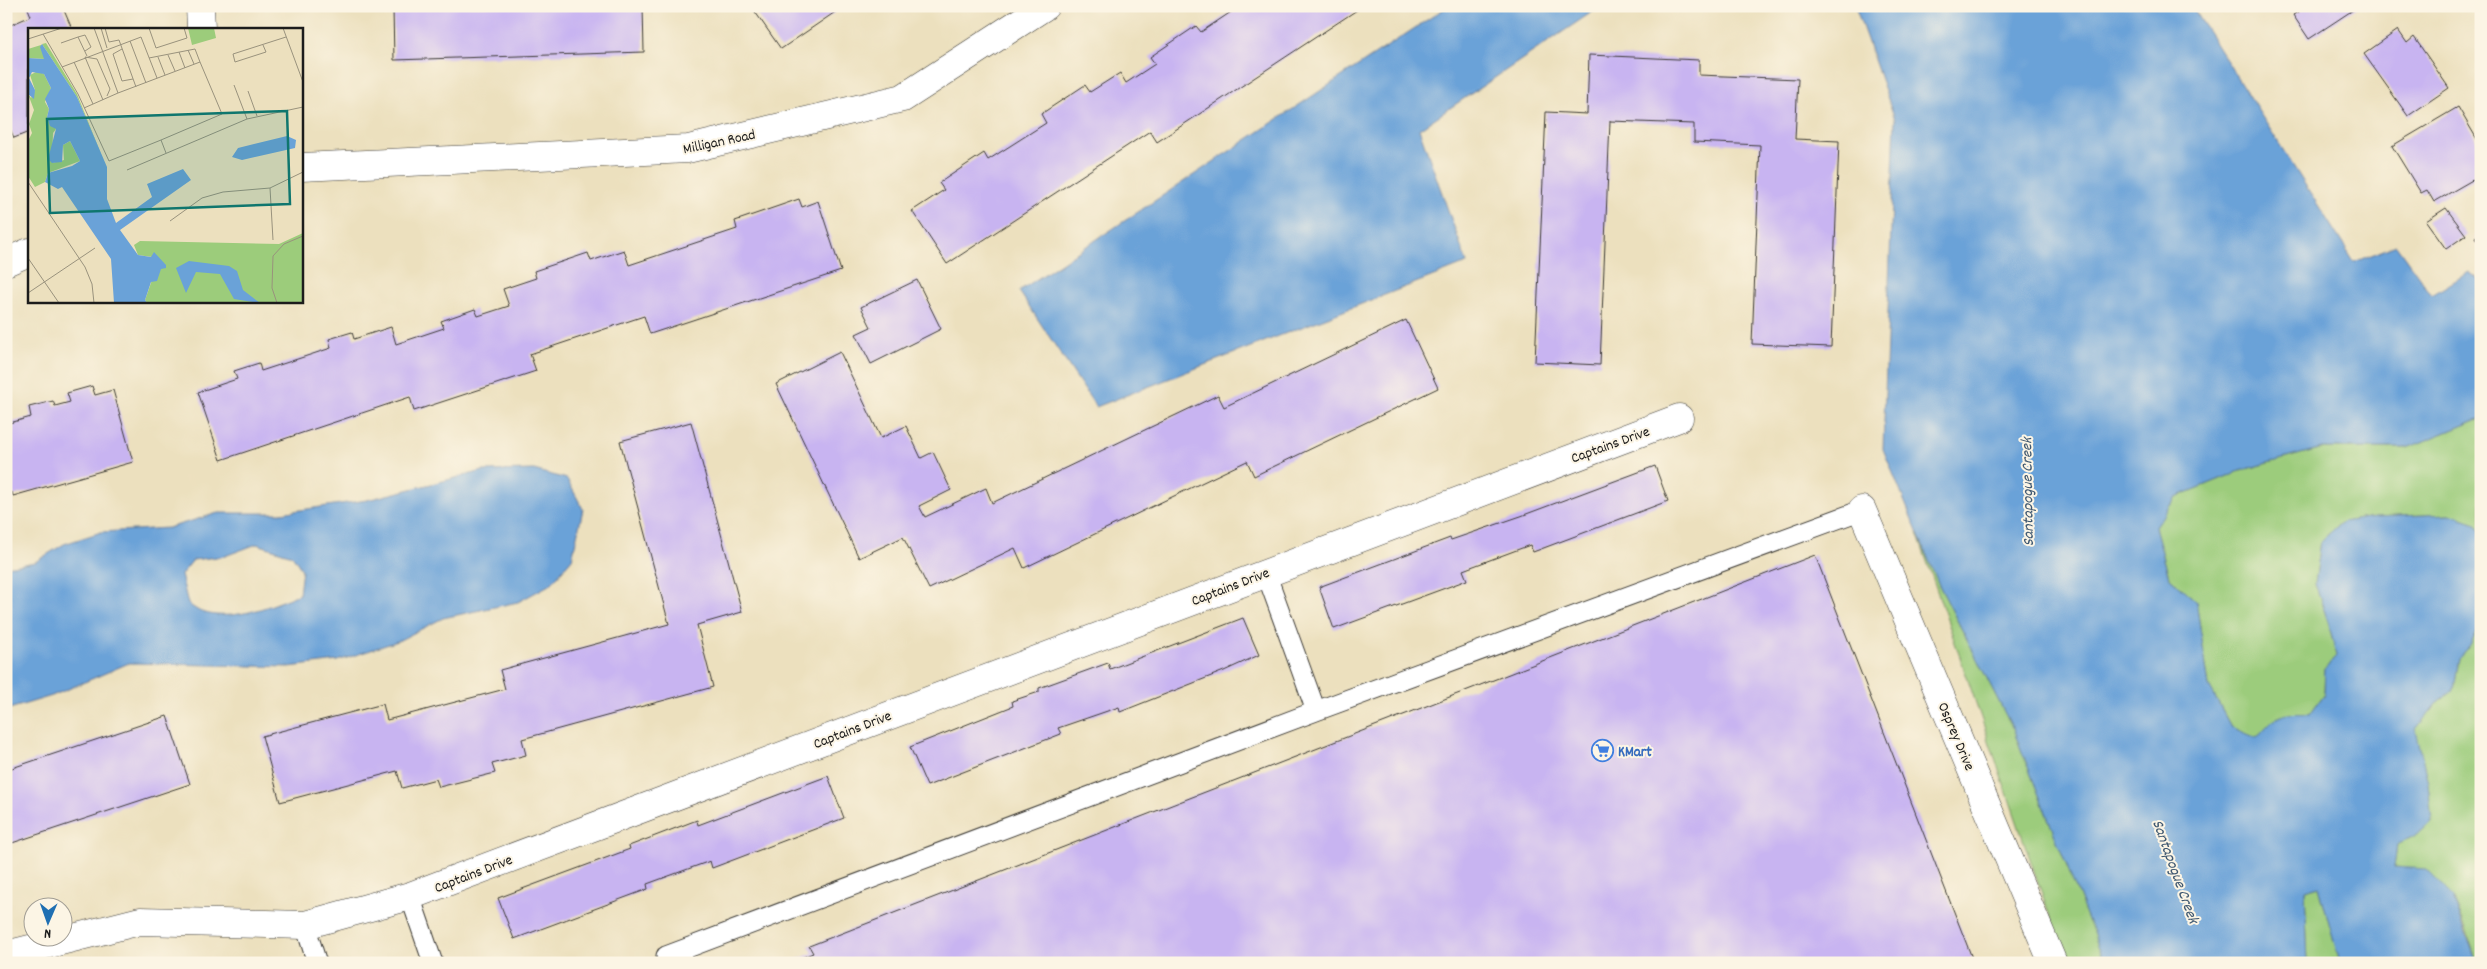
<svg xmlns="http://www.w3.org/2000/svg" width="2487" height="969" font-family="Dekko,sans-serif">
	<rect width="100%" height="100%" fill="#fcf5e5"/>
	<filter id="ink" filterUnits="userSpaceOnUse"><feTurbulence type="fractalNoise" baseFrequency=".02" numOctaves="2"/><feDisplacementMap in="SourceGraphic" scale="10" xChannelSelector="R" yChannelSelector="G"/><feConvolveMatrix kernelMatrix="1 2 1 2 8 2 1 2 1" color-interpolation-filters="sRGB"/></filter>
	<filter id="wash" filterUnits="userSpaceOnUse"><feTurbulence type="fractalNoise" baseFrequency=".0096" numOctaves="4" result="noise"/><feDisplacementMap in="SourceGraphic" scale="20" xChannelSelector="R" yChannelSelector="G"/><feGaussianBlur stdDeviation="1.12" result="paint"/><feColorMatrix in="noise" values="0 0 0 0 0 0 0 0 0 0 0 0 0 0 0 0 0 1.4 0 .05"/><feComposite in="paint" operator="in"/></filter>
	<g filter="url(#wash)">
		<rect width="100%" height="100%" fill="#ece0be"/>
		<path fill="#9ccc7b" stroke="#5c744c" d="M2481,418v115l-5,-10 -26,-9 -75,3 -33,5 -21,19 -6,43 14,40 7,32 -11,12 -1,26 -14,20c-29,-2 -34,2 -53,25l-26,-12 -22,-41 -13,-85 -27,-24 -14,-50 21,-30 64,-26 82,-23h85z
			M1917,533l22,52 74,144 92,234h-39z
			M2481,623v340h-4l-11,-35 -13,-31 -59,-30 3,-22 18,-9 17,-15 -4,-38 -13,-53 21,-26 18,-14 5,-32 11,-12z
			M2319,886l21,77h-32l-3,-73z"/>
		<path fill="#6aa2d8" stroke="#435f7a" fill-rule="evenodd" d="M1448,6h153l-182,123 48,134 -371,144 -77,-116z
			M1855,6h337l162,256 42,-17 36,50 37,-23 12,9v137l-74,30h-85l-82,23 -64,26 -21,30 14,50 27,24 13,85 22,41 26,11c21,-23 21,-26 53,-24l14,-20 1,-26 11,-12 -7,-32 -14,-40 6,-43 21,-19 33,-5 75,-3 26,9 5,10v90l-11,23 -11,12 -5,32 -18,14 -20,25 12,54 4,38 -17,15 -18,9 -3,22 32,2 27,28 24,66h-137l-21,-77 -14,4 3,73h-203l-92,-234 -74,-144 -56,-136 12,-330z
			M534,470l33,9 16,30 -11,50 -21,25 -33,18 -75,16 -45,23 -60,20 -49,6 -160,-4 -77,33 -46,14v-143l29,-5 29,-18 37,-12 67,-4 50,-15h63l86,-13 116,-29zM257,544l35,11 10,15 -3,24c-28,12 -63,27 -94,19 -6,-1 -12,-6 -17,-9l-7,-29 12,-15 32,-4z"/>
		<g id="blocks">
			<path fill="#c8b4f1" d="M27,6h42l-6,2 9,21h-43v103l-15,6 -8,-19v-92l25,-11z
				M386,6h257l1,46 -250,8 -1,-51 -7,-1z
				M751,6h93l-63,43z
				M1240,6h123l-206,136 -7,-11 -203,133 -35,-53 32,-21 -5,-7 45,-30 4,7 58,-37 -5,-9 44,-29 5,7 30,-19 6,10 29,-19 -5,-7 46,-31 5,6z
				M2307,6h52l-50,33 -16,-24z
				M2398,30l9,13 7,-6 35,51 -41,28 -44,-62z
				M1589,55l110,5v15l99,4 -3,60 44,2 -8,206 -79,-3 8,-199 -66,-3v-18l-84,-3 -10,244 -65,-3 11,-250 41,2z
				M2458,107l23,39v29l-47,27 -7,-12 -6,3 -29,-47z
				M799,199l3,8 16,-6 23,70 -191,63 -6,-18 -114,38 6,17 -122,40 -4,-14 -189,63 -23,-68 39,-13 -3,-8 25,-8 2,8 70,-23 -2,-9 23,-7 2,7 37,-12 5,17 48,-16 -3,-7 34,-12 3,7 31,-10 -6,-17 33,-11 -2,-7 54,-18 3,8 33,-11 5,15 108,-36 -2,-8z
				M2446,208l20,27 -20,14 -20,-28z
				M2481,233v14l-6,-10z
				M917,280l24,49 -70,35 -15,-30 15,-7 -10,-20z
				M1406,320l32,68 -184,88 -7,-15 -223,107 -9,-20 -86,41 -26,-52 -44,21 -83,-174 64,-32 41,86 25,-12 15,32 12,-6 18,38 -32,16 6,11 61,-29 6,15 226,-108 6,12z
				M92,386l3,9 18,-5 20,72 -120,34 -1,-4 -6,1v-69l25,-7 -2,-10 24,-6 2,5 15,-4 -3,-9z
				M691,422l51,190 -45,13 16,62 -191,52 4,16 -34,9 3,9 -56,14 -3,-8 -34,9 -5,-17 -117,31 -18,-66 121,-32 4,16 118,-31 -5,-19 169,-46 -49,-183z
				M1655,466l13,35 -135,51 -3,-7 -67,25 4,10 -133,49 -15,-42 131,-49 1,2 70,-24z
				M1815,555l159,408h-1185l24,-10 -4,-7z
				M1243,618l16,37 -35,16 -104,41 -1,-5 -61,21 3,6 -134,52 -17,-39 103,-41 -1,-5 27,-9v-4l69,-25 2,6z
				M167,716l23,68 -184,61v-75z
				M828,776l16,42 -132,50 -2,-7 -63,23 1,5 -134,50 -16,-41 132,-49 -1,-3 68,-26 1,5z"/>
		</g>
	</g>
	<g filter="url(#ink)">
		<use href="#blocks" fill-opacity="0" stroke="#3b3934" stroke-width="1"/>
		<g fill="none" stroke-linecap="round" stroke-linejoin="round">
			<defs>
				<path id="lane" d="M1316,711l546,-201
					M410,896l23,67
					M305,925l12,38
					M669,963l-3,-7 650,-245 -50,-138"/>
				<path id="street" d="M200,6l1,23
					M301,167l387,-18 215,-51 142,-92
					M6,262l23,-10
					M1862,510l191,453
					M6,955l134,-34 165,4 105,-29 1269,-478"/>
			</defs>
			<use href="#lane" stroke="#3b3934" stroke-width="21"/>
			<use href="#street" stroke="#3b3934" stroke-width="29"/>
			<use href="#lane" stroke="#fff" stroke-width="19"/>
			<use href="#street" stroke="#fff" stroke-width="28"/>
		</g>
	</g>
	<defs>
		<symbol id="supermarket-ring" viewBox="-11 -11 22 22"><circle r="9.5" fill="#fcf5e5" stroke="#3f7fe0" stroke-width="1.5"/><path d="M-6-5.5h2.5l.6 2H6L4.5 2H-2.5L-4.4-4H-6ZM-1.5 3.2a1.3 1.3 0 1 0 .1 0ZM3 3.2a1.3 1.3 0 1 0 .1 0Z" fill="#3f7fe0"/></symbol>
	</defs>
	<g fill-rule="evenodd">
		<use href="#supermarket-ring" x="1590" y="738" width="25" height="25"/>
	</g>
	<g text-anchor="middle" stroke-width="4" stroke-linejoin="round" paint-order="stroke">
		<g font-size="15" fill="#1c1c1c" stroke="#fcf5e5">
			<text transform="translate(719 141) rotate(-12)" y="5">Milligan Road</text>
			<text transform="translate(1610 444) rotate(-20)" y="5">Captains Drive</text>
			<text transform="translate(1230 586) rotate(-21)" y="5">Captains Drive</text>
			<text transform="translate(852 729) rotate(-21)" y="5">Captains Drive</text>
			<text transform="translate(1957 736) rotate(67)" y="5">Osprey Drive</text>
			<text transform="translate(473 873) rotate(-21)" y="5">Captains Drive</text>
		</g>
		<g font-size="15" font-weight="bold" fill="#366cbe" stroke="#fcf5e5" text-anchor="start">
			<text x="1618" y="756">KMart</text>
		</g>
		<g font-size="16" font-style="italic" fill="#3f5871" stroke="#fcf5e5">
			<text transform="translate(2026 492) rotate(-91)" y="6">Santapogue Creek</text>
			<text transform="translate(2177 871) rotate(70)" y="6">Santapogue Creek</text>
		</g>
	</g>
	<g transform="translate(28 28)">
		<rect width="275" height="275" fill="#ece0be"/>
		<path d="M160,0h26l2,10 -24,7zM18,15l31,51 26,65 -26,-62 -35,-53zM13,17l4,14 -17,-1v-9zM10,43l6,3 7,14 -6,14 4,7 -2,8 9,12 -3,4 -1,30 12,-3 -1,-15 7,-4 10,20 -32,12 -3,9 -10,5 -7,-11v-35l4,-8 -3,-9 5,-14 -6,-16 3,4 4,-8 -5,-15zM275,205v70h-156l-2,-3 14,-40 -5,-7 -2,4 -14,-2 -4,-10 6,-4 139,3z" fill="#9ccc7b"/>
		<path d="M14,16l35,53 30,70v32l9,24 36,-26 -5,-13 36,-15 8,11 -71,50 18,25 13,2 3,-5 12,13v3l-5,1 -4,12 -6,1 -6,18 2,3h-33l-3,-44 -49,-72 -4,2 -13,-7 3,-9 24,-7 8,-5 -10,-20 -7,4 -1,17 -10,1 -4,-4 8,-30 -6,-3 -3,-9 2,-8 -4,-10 6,-11 -7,-14 -12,-2 -3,6 6,12 -1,9 -6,-5v-36l16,1 -4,-12zM259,108l9,4 -1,8 -53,12 -10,-3 6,-9zM161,233l40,5 8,5 6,19 17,13 -26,-4 -14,-25 -24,-2 -10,21 -10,-25z" fill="#6aa2d8"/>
		<path fill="none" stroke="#99927d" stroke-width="1" d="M73,0l6,20M77,0l4,14 10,-2 17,47M121,0l7,20 31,-10 -3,-10M255,0l20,54M15,6l35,60 31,67 52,-21M0,11l34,-11M102,13l16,42M33,15l17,-6M235,17l3,7 -31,10 -2,-8 53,-17M94,21l-9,5 9,27 11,-2M160,22l6,14M57,23l6,-4 -6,-12 -7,2 9,19M151,24l6,16M140,27l7,16M130,29l7,18M121,30l46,-9 5,13M46,34l19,42M34,39l79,-30 16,41M206,57l13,34M220,63l9,25M90,65l82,-31 22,52 -61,26 5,13M75,72l-18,-43 12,2 13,30 -3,7M56,80l34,-15 -24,-65M99,142l120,-51 56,-12M0,154l57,85 7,17 2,19M242,160l3,52M142,193l32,-23 21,-6 47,-4 33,-16M0,230l31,45M0,265l67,-45M249,275l-5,-15 1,-32 11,-12 19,-8"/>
		<path fill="#0f766e" fill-opacity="0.15" stroke="#0f766e" stroke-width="2.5" d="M259,83l3,93 -240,9 -3,-94z"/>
		<rect width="275" height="275" fill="none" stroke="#1c1c1c" stroke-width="2.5"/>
	</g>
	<rect width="2487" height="969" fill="none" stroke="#fcf5e5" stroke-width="25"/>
	<g transform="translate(48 922) rotate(182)"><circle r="24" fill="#fcf5e5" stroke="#a29e95"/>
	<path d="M0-4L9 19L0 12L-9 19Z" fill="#1f6fb2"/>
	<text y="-8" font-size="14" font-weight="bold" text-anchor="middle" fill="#1c1c1c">N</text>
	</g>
</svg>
